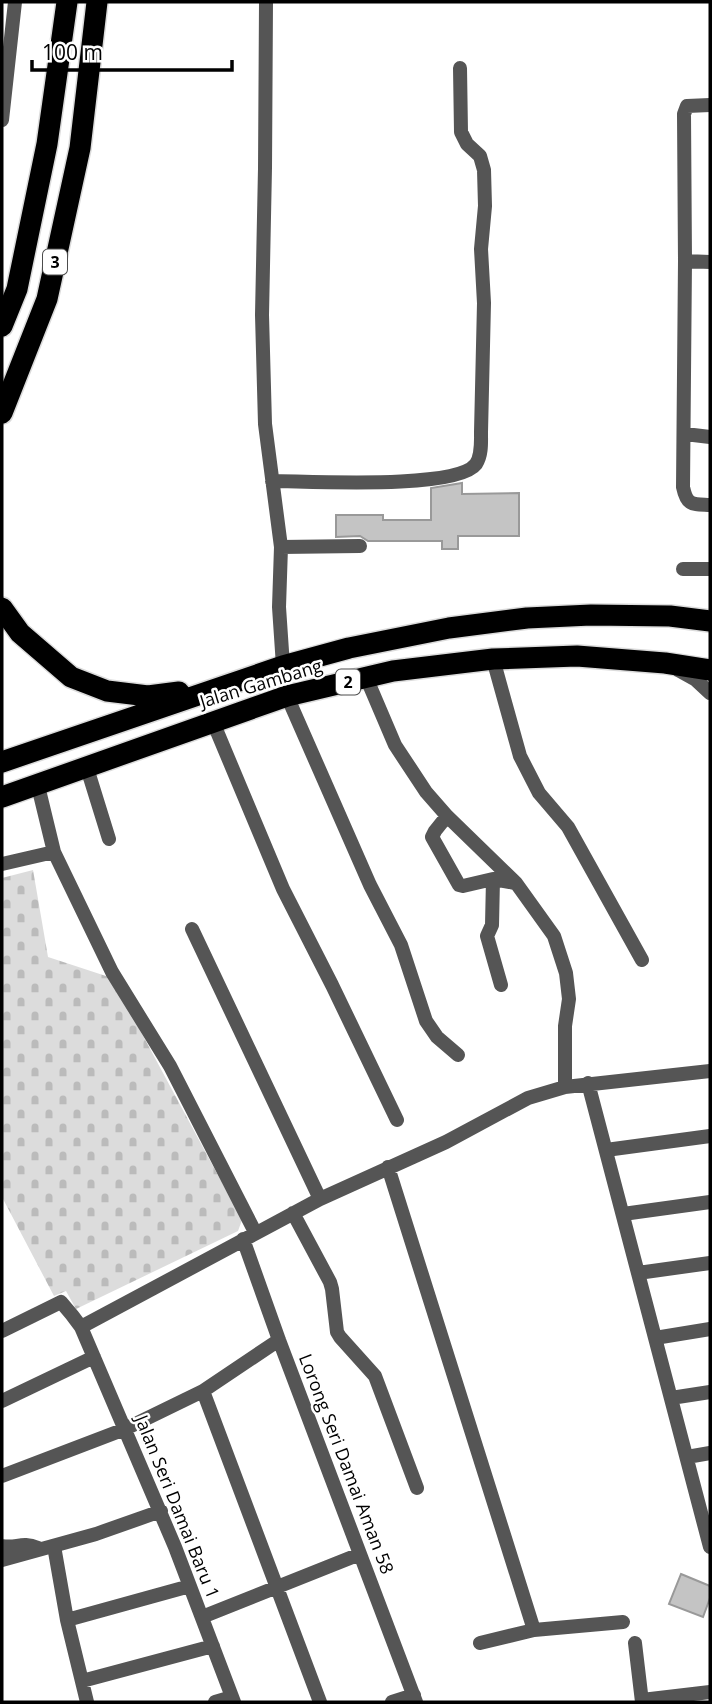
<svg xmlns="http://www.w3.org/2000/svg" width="712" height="1704" font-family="'Open Sans',sans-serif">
	<defs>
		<pattern id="cemetery-stones" width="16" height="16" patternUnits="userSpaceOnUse" patternTransform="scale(1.75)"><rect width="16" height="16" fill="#dcdcdc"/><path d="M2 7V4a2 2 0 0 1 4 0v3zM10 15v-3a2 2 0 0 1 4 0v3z" fill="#bbb"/></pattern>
	</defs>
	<rect width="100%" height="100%" fill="#fff"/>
	<path fill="url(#cemetery-stones)" d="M33,870l15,87 64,21 130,242 -4,11 -162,78 -10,-18 -12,5 -52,-99v-319z"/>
	<path fill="#c4c4c4" stroke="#999" stroke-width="2" d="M462,483v11l57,-1v43h-61v13h-16v-8h-74l-8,-5 -24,1v-22h47v5h48v-32z
		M681,1574l29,12v12l-7,19 -34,-13z"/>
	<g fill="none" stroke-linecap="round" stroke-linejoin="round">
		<defs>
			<path id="highway" d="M2,326l15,-37 30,-145 20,-142
				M2,413l45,-114 33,-151 17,-146
				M2,608l18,25 51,44 36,14 41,5 31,-4
				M2,762l281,-96 66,-18 100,-20 78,-10 64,-3 79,1 40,5
				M2,797l285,-101 106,-25 100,-12 84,-3 88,7 45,7"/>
		</defs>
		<use href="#highway" stroke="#dbdbdb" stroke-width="24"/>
		<path stroke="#555" stroke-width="14" d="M266,2l-1,166 -3,147 3,109 16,123 -2,60 4,59
			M710,105l-23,1 -3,8 1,147 -2,226c4,19 9,17 27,18
			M2,120l13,-118
			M685,261l25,1
			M685,434l25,3
			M272,481c35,0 185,9 204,-17 6,-9 5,-22 5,-32l3,-129 -3,-54 4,-43 -1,-36 -4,-14 -13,-12 -6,-12 -1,-64
			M281,547l79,-1
			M683,569h27
			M493,659l27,97 19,37 29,34 74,133
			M678,670l18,10 14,13
			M366,677l29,68 31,47 21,24 69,67 38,53 12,37 3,26 -4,27v61
			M287,696l83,189 31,60 25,76 11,16 21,18
			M213,722l70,167 49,96 65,135
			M87,768l22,71
			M38,786l16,66 58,120 58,94 85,166
			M447,816l-12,15 -3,6 27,48 4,1 30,-7 22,4
			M2,864l52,-12
			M493,879l-1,46 -5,11 14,49
			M192,929l128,270
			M588,1083l122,464
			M606,1150l104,-14
			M388,1167l146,463
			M293,1213l37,69 2,7 5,43 3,5 35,39 42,112
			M623,1214l87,-12
			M243,1239l36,101 137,362
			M638,1273l72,-10
			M81,1327l239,-128 126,-57 82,-44 37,-11 145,-16
			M2,1331l59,-29 11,13 9,12 94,220 59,155
			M655,1338l55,-9
			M203,1391l117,311
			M671,1398l39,-6
			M2,1401l92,-44
			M687,1457l23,-4
			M2,1476l123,-47 78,-38 76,-51
			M2,1546c15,3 19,-5 36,2
			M54,1546l13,74 20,82
			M2,1560l94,-26 65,-23
			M202,1617l158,-63
			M67,1620l123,-34
			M480,1643l54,-13 89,-8
			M635,1643l7,59
			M82,1681l131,-35
			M642,1700l68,-8
			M215,1702l17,-5
			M392,1702l22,-7"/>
		<use href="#highway" stroke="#000" stroke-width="21"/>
	</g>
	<g text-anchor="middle" stroke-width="5" stroke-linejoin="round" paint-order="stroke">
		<g fill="#fff" stroke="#4c4c4c" stroke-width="2">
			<rect x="43" y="249.5" width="24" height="25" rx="5"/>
			<rect x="336" y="669.5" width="24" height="25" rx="5"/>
		</g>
		<g font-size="16" font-weight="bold" fill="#000">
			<text x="55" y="268">3</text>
			<text x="348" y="688">2</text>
		</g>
		<g font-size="18" fill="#000" stroke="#fff">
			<text transform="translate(261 684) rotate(-17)" y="6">Jalan Gambang</text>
			<text transform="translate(346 1464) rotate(69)" y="6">Lorong Seri Damai Aman 58</text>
			<text transform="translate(177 1507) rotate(68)" y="6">Jalan Seri Damai Baru 1</text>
		</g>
	</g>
	<rect width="712" height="1704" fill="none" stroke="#000000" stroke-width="7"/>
	<path d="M32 60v10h200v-10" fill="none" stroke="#000000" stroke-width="3.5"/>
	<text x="42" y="60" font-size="21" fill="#000000" stroke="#ffffff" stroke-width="5" paint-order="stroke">100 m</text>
</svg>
